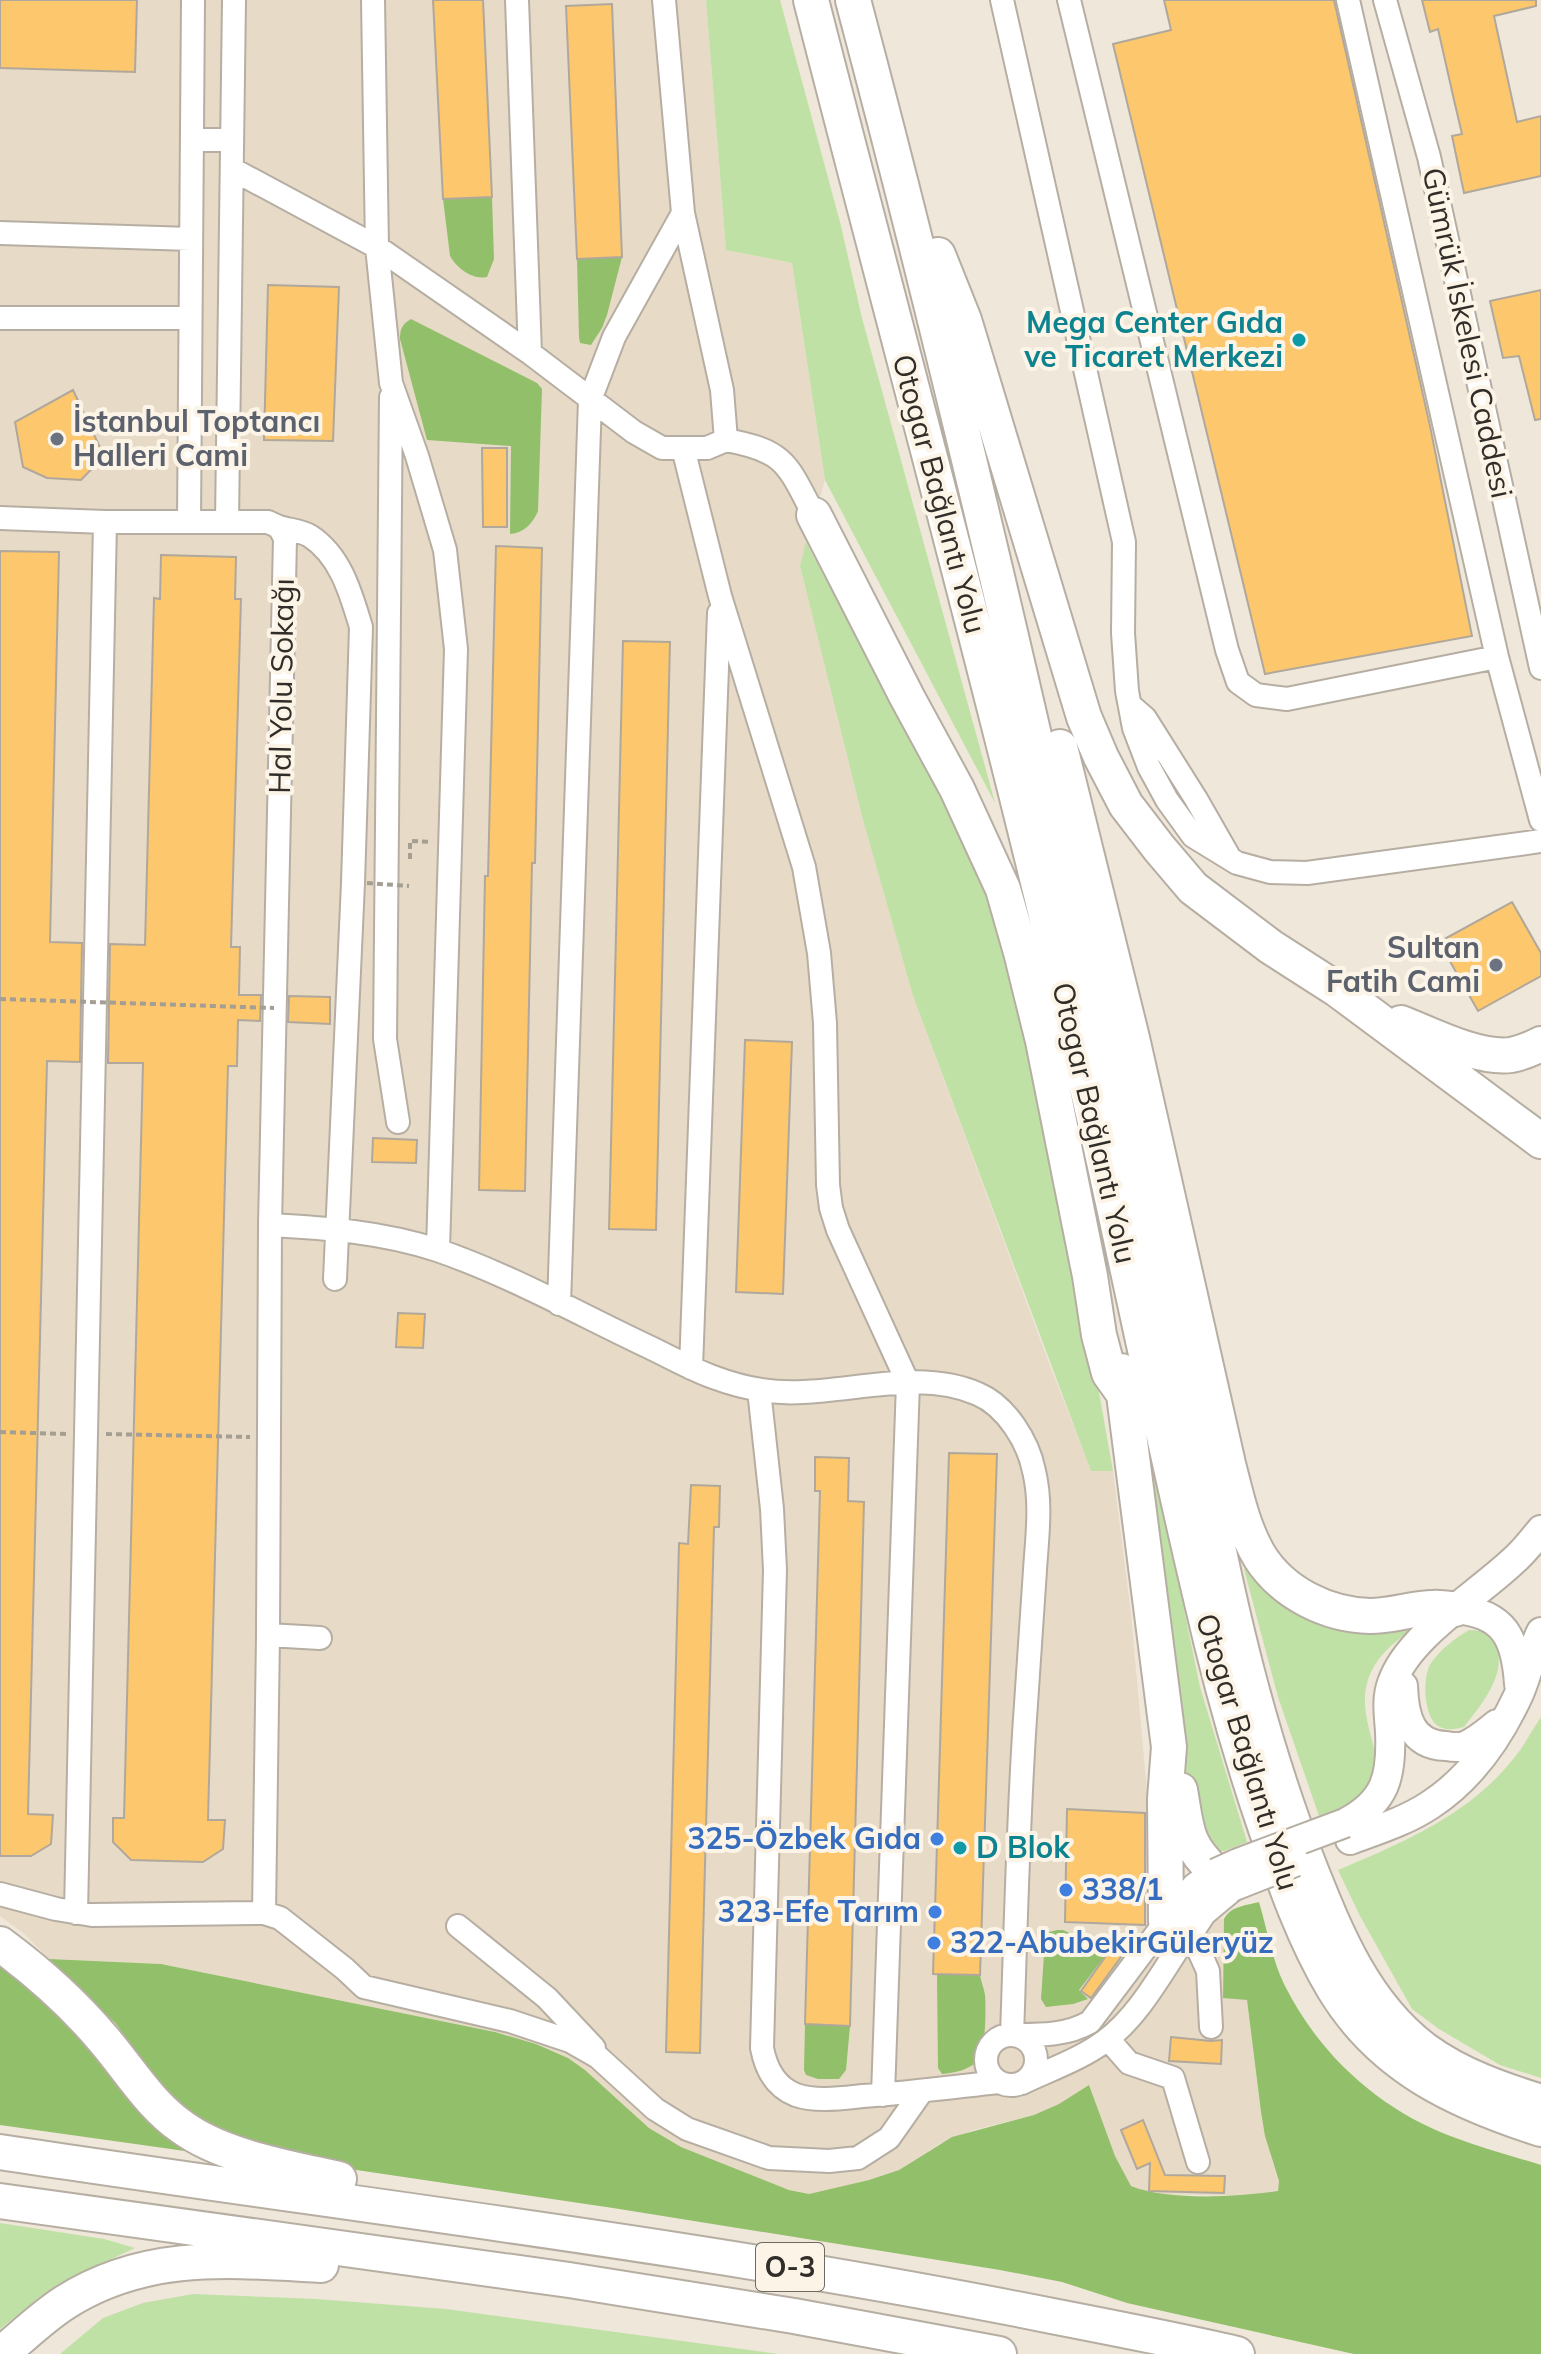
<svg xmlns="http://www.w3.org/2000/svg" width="1541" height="2354" font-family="Mulish,sans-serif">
	<rect width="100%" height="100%" fill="#efe7d9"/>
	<path fill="#e7dbc7" d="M0,0h706l20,250 66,13 33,217 -25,86 63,254 50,176 139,375 39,99 22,1 18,143 18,199 1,105 74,1 -1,78 24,3 14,113 12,50 6,18 -1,10 -33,5 -88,-2 -17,-4 -9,-4 -16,-30 -56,-52 -25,11 -61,15 -34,14 -40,26 -30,10 -60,14 -20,-4 -108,-43 -32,-19 -64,-58 -17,-12 -32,-14 -41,-12 -334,-68 -112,-5 -26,-26 -23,-17z"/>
	<path fill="#c0e1a6" d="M706,0h74l60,222 22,96 133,485 -170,-323 -33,-217 -66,-13z
		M806,542l146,276 37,76 23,78 88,426 13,73h-22l-178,-475 -50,-176 -63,-254z
		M1144,1415l56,272 47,155 -23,9h-8l-27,-33 -3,-53 -19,-159 -15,-90z
		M1253,1565l168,58c-34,23 -62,46 -55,91 3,19 10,36 12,55 -20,33 -23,34 -59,47l-41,-119 -34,-128z
		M1469,1630l15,1c4,4 10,9 12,15 12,28 -16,60 -32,81 -8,2 -16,4 -24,0 -17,-8 -18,-50 -9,-64 10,-14 23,-24 38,-33z
		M1541,1717v361l-41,-13 -61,-36 -27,-20 -52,-93 -22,-46c66,-28 131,-55 176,-112 10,-12 18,-28 27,-41z
		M0,2223l104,16 31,9 -73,34 -20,13 -42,34z
		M193,2294l123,5 130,10 333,45h-719l43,-36 40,-15z"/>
	<path fill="#92bf6a" d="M492,197l2,62 -7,18c-15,3 -30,-9 -37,-21l-7,-57z
		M622,257l-15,58 -5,13 -11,17 -11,-2 -1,-6 -2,-78z
		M411,319l126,64 5,6 -4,122c-5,12 -14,22 -28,23l1,-88 -84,-6 -27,-101c0,-10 2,-15 11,-20z
		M1259,1902c8,27 13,57 25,82 35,71 96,126 169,153 29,11 59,19 88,28v189h-187l-227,-51 -65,-21 -62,-12 -387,-62 -270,-40 -126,-36 -25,-18 -30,-28 -46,-62 -67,-65 112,5 334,68 41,12 32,14 17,12 64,58 32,19 108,43 20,4 60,-14 30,-10 53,-33 82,-22 25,-11 30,-19 26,71 16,30c36,15 108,11 147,5l1,-10 -14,-45 -4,-24 -14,-112 -24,-2 1,-79c7,-13 20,-13 35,-17z
		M1057,1930h6l46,21 -30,39 9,9 -15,5 -27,3 -5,-8 4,-59 4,-8z
		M0,1961l50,44 135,138v8l-185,-26z
		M937,1974l43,1c1,7 4,13 5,20 1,12 1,56 -7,65 -8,10 -24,13 -36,14l-4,-6z
		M805,2024l45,2 -4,44 -7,9h-21l-12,-4 -2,-5z"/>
	<path fill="#fcc76d" stroke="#b0a89c" stroke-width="2" d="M0,0h137l-2,72 -135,-4z
		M433,0h50l9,197 -49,2z
		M1164,0h170l96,426 42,210 -207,38 -152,-630 58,-14z
		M1422,0h114v6l-42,10 23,106 24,-6v60l-77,17 -12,-57 10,-2 -8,-34 -16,-71 -8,3z
		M612,4l10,253 -45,2 -11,-253z
		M268,285l71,2 -6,154 -69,-1z
		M1541,290v129l-6,1 -16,-64 -16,2 -13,-57z
		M73,390l31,66 -23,24 -34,-2 -24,-11 -8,-45z
		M482,448h25v79h-24z
		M496,546l46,2 -7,315h-3l-7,328 -46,-1 6,-314h3z
		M0,551l59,1 -9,390 32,1 -2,119 -33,-1 -19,753 25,1 -2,29 -20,12h-31z
		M161,555l75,2 -1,42h6l-10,348h9l-1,48h22l-1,26 -22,-1 -1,46h-9l-20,754h17l-2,29 -20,13 -72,-2 -18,-18v-24h11l19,-755h-35l2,-119 35,1 9,-347 6,1z
		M623,641l47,1 -14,588 -47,-1z
		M1512,902l29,51v23l-63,35 -39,-69z
		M289,996l41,1v27l-42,-2z
		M745,1040l47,2 -9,252 -47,-2z
		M373,1138l44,2 -1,23 -44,-1z
		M398,1313l27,1 -2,34 -27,-1z
		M949,1453l48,1 -17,521 -47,-1z
		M815,1457l34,1 -1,43 16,1 -14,524 -45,-2 15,-533h-5z
		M691,1485l29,1 -1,41h-5l-14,526 -34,-1 13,-509 9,1z
		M1067,1809l78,4v112l-80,-3z
		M1118,1939l11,7 -38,52 -10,-7z
		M1171,2037l40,4 11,-1 -1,24 -52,-3z
		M1143,2120l22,55 60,1 -1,17 -75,-2 1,-28 -13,6 -16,-39z"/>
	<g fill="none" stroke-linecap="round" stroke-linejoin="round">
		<defs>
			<path id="minor" d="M373,0l4,247 14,136 26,73 28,94 11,99 -18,601
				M517,0l13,353
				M664,0l19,213 39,177 4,50 -19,8h-24
				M1002,0l122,542 -1,91 4,58 7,37 15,39 18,33 26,36 44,27 33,9 37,1 234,-32
				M1069,0l158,650 11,32 18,13 31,4 210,-42
				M1348,0l149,657 44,163
				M1385,0l44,157 112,511
				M192,140h40
				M232,169l145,78 153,106 104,79 28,16h21l37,148 84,271 15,86 6,70 3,162 3,23 7,22 70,153 -25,712
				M0,233l191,6
				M0,318h190
				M391,397l-6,642 13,83
				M726,440c60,11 61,24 88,75
				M0,518l105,4h163l11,5 6,11 -15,687 -2,410 -4,278
				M189,522l4,-522
				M227,522l7,-522
				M279,527c10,3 23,4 31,9 31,20 41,58 51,91l-8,256 -18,396
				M1130,705l15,13 51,81 32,56
				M270,1225c56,3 112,7 167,25 73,25 142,64 212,97 21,10 42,22 64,30 29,11 59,17 90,15 56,-2 121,-22 175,2 28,12 50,47 56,77 8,33 3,66 1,99 -3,44 -6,89 -9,134 -8,110 -10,221 -14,331 27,0 54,1 78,-13l76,-101
				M559,1304l31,-904 24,-63 69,-124
				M691,1368l28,-755
				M759,1390l13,119 3,61 -13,478c4,21 13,39 34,47 20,7 47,3 67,1 45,-3 90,-9 135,-14
				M268,1635l52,3
				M0,1894l56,15 36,6 172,-2 16,5 65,51 19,18 146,34 60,20 28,16 57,52 32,20 82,29 60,3 29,-3 31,-20 33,-47
				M76,1913l29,-1391
				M458,1926l89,72 47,50
				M986 2060a25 25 0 1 1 50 0a25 25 0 1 1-50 0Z
				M1108,2039l21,24 44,15 25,84
				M1022,2083c27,-13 59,-24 83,-42 34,-25 57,-69 80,-103l14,13 9,20 3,56"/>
			<path id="major" d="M1455,1609c50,4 61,30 64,75
				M1403,1686c1,29 7,59 43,60 6,1 13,2 19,0 12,-5 22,-14 32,-22
				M1345,1823c41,-21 47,-47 45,-91 -1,-17 -4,-33 2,-49 16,-47 84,-87 120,-121 11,-9 20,-21 29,-32
				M1350,1840c27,-10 56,-19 80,-35 40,-26 68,-66 88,-109 10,-21 13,-44 23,-64
				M1216,1873l16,14 -30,25 -17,26 -19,-17 30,-34z"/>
			<path id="highway" d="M811,0c97,379 201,757 288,1139 34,152 65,304 101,455 18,79 39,157 66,235 19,55 38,110 68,160 48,79 123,113 207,140
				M853,0c133,499 241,1004 357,1507 24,123 54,244 100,361 27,68 55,137 115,182 34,25 77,40 116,52
				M938,255l26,65 120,397 17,40 25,48 33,43 34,40 78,59 67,43 203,151
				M814,515l93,182 50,92 46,100 18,63 22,89 47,235 9,59 10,38 15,21
				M1060,747l72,291 96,426c8,31 15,65 32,93 23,36 67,58 110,59 21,0 40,-7 61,-8 8,-1 16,1 24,1
				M1401,1023c31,12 76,36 110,32 11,-2 20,-6 30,-11
				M1121,1371l48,376 -4,52 1,122
				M1180,1790c7,40 5,54 36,83
				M0,1944c38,28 73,59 104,96 25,29 45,64 78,87 41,30 108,41 157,52
				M0,2152c351,53 704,94 1052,164 62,12 124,24 185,38
				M0,2201l569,79 225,36 205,38
				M1,2354c21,-17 40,-36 63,-51 81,-52 166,-43 257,-38"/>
		</defs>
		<use href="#minor" stroke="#b6aea2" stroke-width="26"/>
		<use href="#major" stroke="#b6aea2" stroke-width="32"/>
		<use href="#highway" stroke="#b6aea2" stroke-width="38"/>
		<path stroke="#a49e93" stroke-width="4" stroke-dasharray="6 4" stroke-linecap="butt" d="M410,859v-18l22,1
			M0,1432l66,2
			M106,1434l144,3"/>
		<use href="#minor" stroke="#fff" stroke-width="22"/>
		<use href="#major" stroke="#fff" stroke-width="28"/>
		<use href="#highway" stroke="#fff" stroke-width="34"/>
		<defs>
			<path id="major-bridge" d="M1216,1873l22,-10 107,-40
				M1232,1887l63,-25"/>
		</defs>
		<use href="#major-bridge" stroke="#b6aea2" stroke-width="32" stroke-linecap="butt"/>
		<path stroke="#a49e93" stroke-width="4" stroke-dasharray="6 4" stroke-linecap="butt" d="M367,883l42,3
			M0,999l274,9"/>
		<use href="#major-bridge" stroke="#fff" stroke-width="28"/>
	</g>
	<g fill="#0f9aa8" stroke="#fcf4e7" stroke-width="3">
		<circle cx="1299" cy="340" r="8"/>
		<circle cx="960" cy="1848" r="8"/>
	</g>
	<g fill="#6b7280" stroke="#fcf4e7" stroke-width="3">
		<circle cx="57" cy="439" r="8"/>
		<circle cx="1496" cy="965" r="8"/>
	</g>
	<g fill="#3f7fe0" stroke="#fcf4e7" stroke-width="3">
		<circle cx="937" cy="1839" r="8"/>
		<circle cx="1066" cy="1890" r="8"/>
		<circle cx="935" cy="1912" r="8"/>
		<circle cx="934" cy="1943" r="8"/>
	</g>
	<g text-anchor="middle" stroke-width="8" stroke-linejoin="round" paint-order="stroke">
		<rect fill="#fcf4e7" stroke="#6e6962" stroke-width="2" x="756" y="2243" width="68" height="48" rx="6"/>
		<g font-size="28" font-weight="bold" fill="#312e29">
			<text x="790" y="2277">O-3</text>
		</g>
		<g font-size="30" font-weight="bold" fill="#0d838f" stroke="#fcf4e7" text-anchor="end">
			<text x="1283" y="333">Mega Center Gıda<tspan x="1283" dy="34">ve Ticaret Merkezi</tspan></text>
			<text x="976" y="1858" text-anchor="start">D Blok</text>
		</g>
		<g font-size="30" fill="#312e29" stroke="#fcf4e7">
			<text transform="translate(1467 333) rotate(78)" y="10">Gümrük İskelesi Caddesi</text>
			<text transform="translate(939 494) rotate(75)" y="10">Otogar Bağlantı Yolu</text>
			<text transform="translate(282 686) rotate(-89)" y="10">Hal Yolu Sokağı</text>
			<text transform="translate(1094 1123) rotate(77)" y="10">Otogar Bağlantı Yolu</text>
			<text transform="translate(1247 1752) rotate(73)" y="10">Otogar Bağlantı Yolu</text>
		</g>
		<g font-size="30" font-weight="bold" fill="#5b616d" stroke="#fcf4e7" text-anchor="start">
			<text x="73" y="432">İstanbul Toptancı<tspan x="73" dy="34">Halleri Cami</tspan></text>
			<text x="1480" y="958" text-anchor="end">Sultan<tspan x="1480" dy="34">Fatih Cami</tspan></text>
		</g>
		<g font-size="30" font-weight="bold" fill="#366cbe" stroke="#fcf4e7" text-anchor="end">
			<text x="921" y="1849">325-Özbek Gıda</text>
			<text x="1082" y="1900" text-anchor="start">338/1</text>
			<text x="919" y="1922">323-Efe Tarım</text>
			<text x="950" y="1953" text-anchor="start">322-AbubekirGüleryüz</text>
		</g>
	</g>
</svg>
